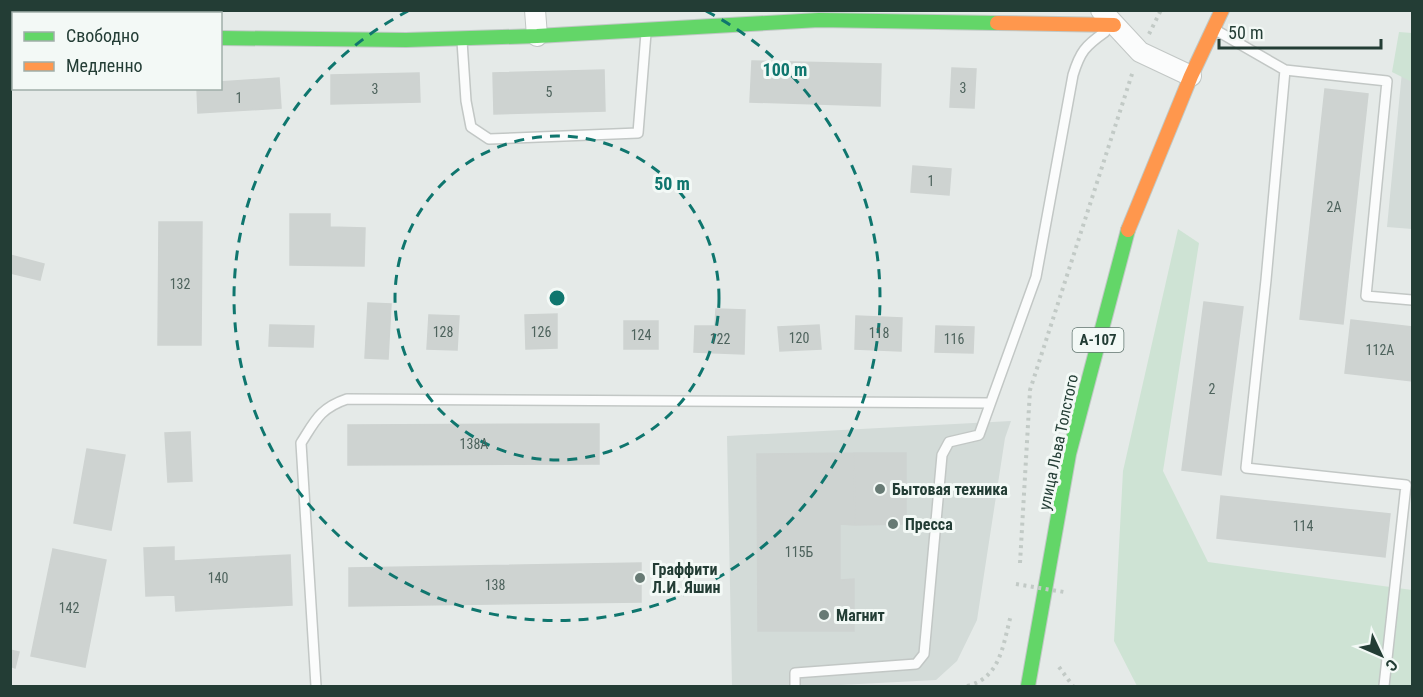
<svg xmlns="http://www.w3.org/2000/svg" width="1423" height="697" font-family="'Roboto Condensed',sans-serif">
	<rect width="100%" height="100%" fill="#e5eae8"/>
	<path fill="#d3dbd8" d="M1412,40v189l-25,-2 16,-166z
		M1011,421l-6,17 -28,182 -20,41 -21,19 -115,6h-89l-5,-250z"/>
	<path fill="#cee3d4" d="M1399,32l13,1v49l-20,-10z
		M1178,229l21,14 -36,228 45,91 204,28v96h-275l-23,-45 9,-170z"/>
	<path fill="#ced3d1" stroke="#ced3d1" stroke-width="1.5" d="M752,61l129,3 -1,42 -130,-4z
		M952,68l24,1 -2,39 -24,-1z
		M604,70l1,41 -111,3 -1,-41z
		M419,73l1,29 -89,2v-29z
		M279,78l2,30 -83,5 -1,-25h23v-6z
		M1325,89l43,5 -25,230 -43,-5z
		M913,166l38,3 -2,26 -38,-3z
		M290,214h40v13l35,1 -1,38 -74,-1z
		M159,222h43l-1,123h-43z
		M10,255l34,9 -4,16 -30,-7z
		M1204,302l39,5 -22,168 -39,-5z
		M368,303l23,1 -3,55 -23,-1z
		M716,309l29,1 -1,44 -50,-2 1,-26h20z
		M557,314v34l-31,1 -1,-34z
		M429,315l30,1 -2,34 -30,-1z
		M856,316l46,2 -1,33 -46,-2z
		M1351,320l61,7v54l-67,-8z
		M624,321h34v28h-34z
		M270,325l44,1 -1,21 -44,-1z
		M819,325l2,24 -41,2 -2,-24z
		M936,326l38,1 -1,26 -38,-1z
		M599,424v40l-251,1v-40z
		M190,432l2,49 -24,1 -3,-49z
		M87,449l38,6 -14,75 -37,-7z
		M854,453h52v71l-51,1z
		M854,453l1,72 -15,-1v56l14,-1v52h-96l-1,-177z
		M1221,496l169,18 -5,43 -168,-19z
		M174,547v14l116,-6 2,50 -116,6 -1,-16 -29,1 -2,-48z
		M53,549l53,11 -21,107 -54,-11z
		M641,563v39l-292,4v-38z
		M10,650l9,2 -4,16 -5,-2z"/>
	<g fill="none" stroke-linecap="round" stroke-linejoin="round">
		<defs>
			<path id="lane" d="M1219,32l66,38 102,11 -21,215 46,4
				M462,41l4,60 5,26 18,12 149,-6 8,-100
				M1285,70l-19,210 -20,188 160,17 -22,201
				M316,686l-15,-243c14,-22 19,-35 46,-44l643,4
				M795,686v-13l121,-9 8,-10 18,-199 7,-13 30,-7 57,-158 37,-202c7,-23 12,-29 32,-43"/>
			<path id="street" d="M535,10l2,26
				M1101,10l39,42 51,24"/>
			<path id="fast" d="M220,38l186,2 131,-4 282,-16 178,3
				M1028,686l41,-232 59,-224"/>
			<path id="slow" d="M997,23l117,2
				M1128,230l63,-154 31,-66"/>
		</defs>
		<use href="#lane" stroke="#c2c7c5" stroke-width="12"/>
		<use href="#street" stroke="#c2c7c5" stroke-width="22"/>
		<use href="#fast" stroke="#c0c8c5" stroke-width="16"/>
		<use href="#slow" stroke="#c0c8c5" stroke-width="16"/>
		<path stroke="#c2cac6" stroke-width="4" stroke-dasharray="3 4.5" stroke-linecap="butt" d="M1149,34l12,-24
			M1020,563l10,-173 103,-319
			M1059,667l14,19
			M967,686c34,-8 36,-42 44,-71"/>
		<use href="#lane" stroke="#fbfcfc" stroke-width="9"/>
		<use href="#street" stroke="#fbfcfc" stroke-width="20"/>
		<use href="#fast" stroke="#63d668" stroke-width="14"/>
		<use href="#slow" stroke="#ff974d" stroke-width="14"/>
		<path stroke="#c2cac6" stroke-width="4" stroke-dasharray="3 4.5" stroke-linecap="butt" d="M1016,584l48,8"/>
	</g>
	<g fill="none" stroke="#0f766e" stroke-width="3" stroke-dasharray="10 8">
		<circle cx="557" cy="298" r="162"/>
		<path d="M706 11A323 323 0 1 1 408 11"/>
	</g>
	<g fill="#677a74" stroke="#f3f9f6" stroke-width="2">
		<circle cx="880" cy="489" r="6"/>
		<circle cx="893" cy="524" r="6"/>
		<circle cx="640" cy="578" r="6"/>
		<circle cx="824" cy="615" r="6"/>
	</g>
	<g text-anchor="middle" stroke-width="6" stroke-linejoin="round" paint-order="stroke">
		<g font-size="14" fill="#4e635d">
			<text x="963" y="93">3</text>
			<text x="375" y="94">3</text>
			<text x="549" y="97">5</text>
			<text x="239" y="103">1</text>
			<text x="931" y="186">1</text>
			<text x="1334" y="212">2А</text>
			<text x="180" y="289">132</text>
			<text x="443" y="337">128</text>
			<text x="541" y="337">126</text>
			<text x="879" y="338">118</text>
			<text x="641" y="340">124</text>
			<text x="799" y="343">120</text>
			<text x="720" y="344">122</text>
			<text x="954" y="344">116</text>
			<text x="1380" y="355">112А</text>
			<text x="1212" y="394">2</text>
			<text x="474" y="449">138А</text>
			<text x="1303" y="531">114</text>
			<text x="799" y="557">115Б</text>
			<text x="218" y="583">140</text>
			<text x="495" y="590">138</text>
			<text x="69" y="613">142</text>
		</g>
		<rect fill="#f3f9f6" stroke="#61756f" stroke-width="1.5" x="1072.5" y="328" width="51" height="24" rx="4.5"/>
		<g font-size="15" font-weight="bold" fill="#233d35">
			<text x="1098" y="345">А-107</text>
		</g>
		<g font-size="16" fill="#233d35" stroke="#f3f9f6">
			<text transform="translate(1058 442) rotate(-78)" y="6">улица Льва Толстого</text>
		</g>
		<g font-size="16" font-weight="bold" fill="#233d35" stroke="#f3f9f6" text-anchor="start">
			<text x="892" y="495">Бытовая техника</text>
			<text x="905" y="530">Пресса</text>
			<text x="652" y="575">Граффити<tspan x="652" dy="18">Л.И. Яшин</tspan></text>
			<text x="836" y="621">Магнит</text>
		</g>
	</g>
	<circle cx="557" cy="298" r="9" fill="#0f766e" stroke="#f3f9f6" stroke-width="3"/>
	<g font-size="18" text-anchor="middle" font-weight="bold" fill="#0f766e" stroke="#f3f9f6" stroke-width="6" stroke-linejoin="round" paint-order="stroke">
		<text x="785" y="76">100 m</text>
		<text x="672" y="190">50 m</text>
	</g>
	<rect width="1423" height="697" fill="none" stroke="#233d35" stroke-width="24"/>
	<rect x="12" y="12" width="210" height="78" fill="#f3f9f6" stroke="#a0aea9" stroke-width="1.5"/>
	<rect x="24" y="32" width="30" height="9" fill="#63d668" stroke="#a0aea9" stroke-width="1.5"/>
	<text x="66" y="42" font-size="18" fill="#233d35">Свободно</text>
	<rect x="24" y="62" width="30" height="9" fill="#ff974d" stroke="#a0aea9" stroke-width="1.5"/>
	<text x="66" y="72" font-size="18" fill="#233d35">Медленно</text>
	<g transform="translate(1381 655) rotate(134)" stroke="#f3f9f6" stroke-width="4.5" paint-order="stroke">
	<path d="M0-4.5L10 22L0 15L-10 22Z" fill="#233d35"/>
	<text y="-9" font-size="16" font-weight="bold" text-anchor="middle" fill="#233d35">С</text>
	</g>
	<path d="M1219 39v9h162v-9" fill="none" stroke="#233d35" stroke-width="3"/>
	<text x="1228" y="39" font-size="18" fill="#233d35" stroke="#f3f9f6" stroke-width="4.5" paint-order="stroke">50 m</text>
</svg>
